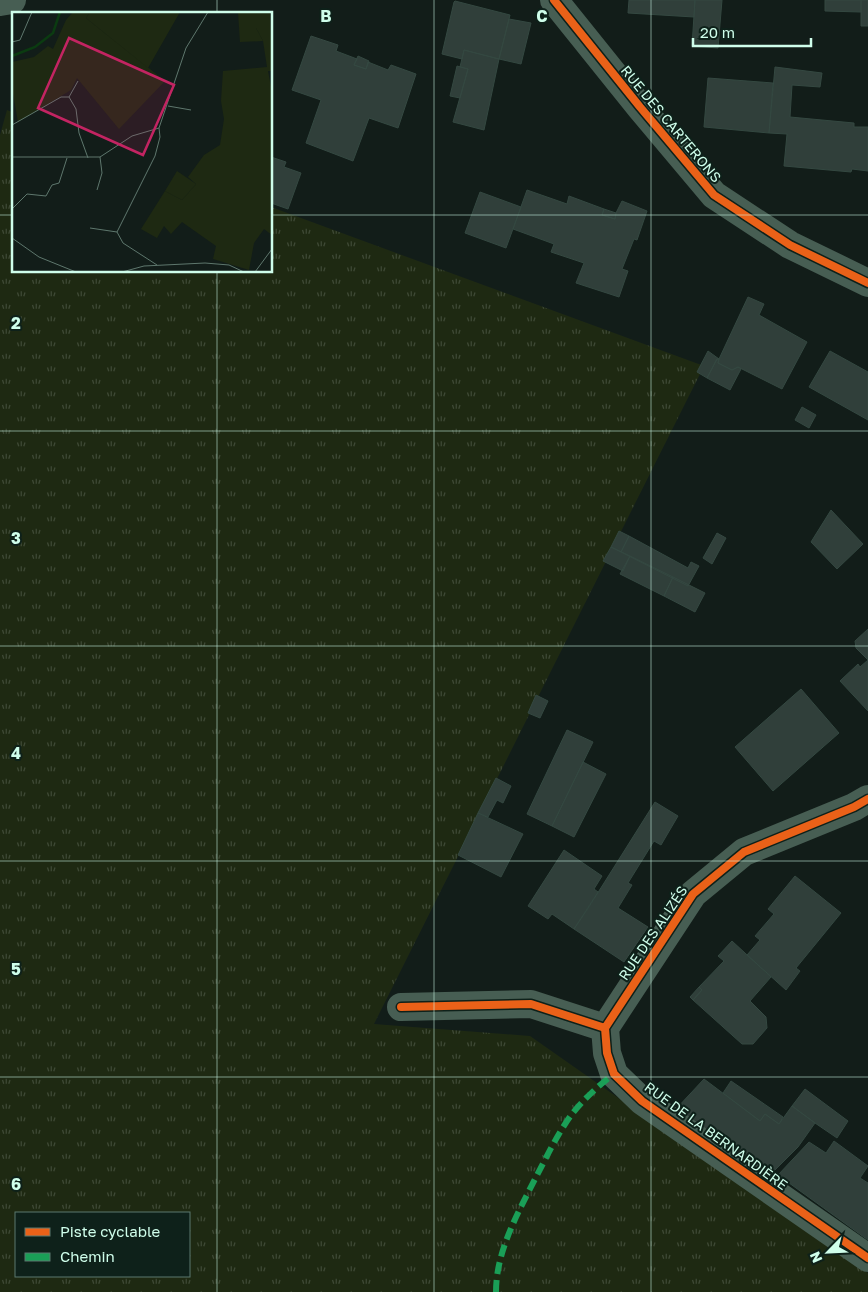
<svg xmlns="http://www.w3.org/2000/svg" width="868" height="1292" font-family="'Golos Text',sans-serif">
	<defs>
		<pattern id="grass-tufts" width="24" height="20" patternUnits="userSpaceOnUse" patternTransform="scale(1.25)"><rect width="24" height="20" fill="#1e2912"/><path d="M3 7l-1-3M5 7V3M7 7l1-3M15 17l-1-3M17 17v-4M19 17l1-3" fill="none" stroke="#3e4935"/></pattern>
	</defs>
	<rect width="100%" height="100%" fill="#121d19"/>
	<path fill="url(#grass-tufts)" fill-rule="evenodd" d="M7,110l7,3v158h257v-64l433,159 -330,658 156,12 338,237v19h-868v-1157zM16,1213h173v63h-173z"/>
	<path fill="#303f3a" stroke="#344841" d="M629,0h66l-1,17 -66,-4z
		M695,0h27l-4,48 -26,-2z
		M825,0h36v12l-36,-1z
		M861,0h7v26h-7z
		M455,1l55,14 -11,44 -35,-9 -2,9 -20,-5 12,-52z
		M509,19l22,4 -10,41 -22,-5z
		M311,36l27,9 -2,6 21,8 -3,6 12,4 2,-7 20,8 3,-5 25,9 -18,54 -29,-10 -16,43 -47,-18 15,-43 -29,-10z
		M464,50l35,9 -15,71 -31,-8 15,-53 -8,-2z
		M358,56l11,5 -3,8 -12,-4z
		M457,66l11,3 -8,29 -10,-2z
		M775,67l47,6 -2,14 -28,-2 -2,32 64,6v4h14v44l-16,-2 -1,3 -67,-6 3,-32 -18,-1z
		M708,78l65,5 -4,50 -65,-6z
		M271,157l15,5 -2,5 17,6 -13,36 -17,-6z
		M527,190l40,14 2,-8 35,13 -2,6 13,4 1,-6 6,-12 25,10 -10,29 -3,-1 -12,30 6,2 -9,26 -43,-14 8,-20 -33,-11 3,-8 -41,-15z
		M480,192l41,15 -15,41 -41,-15z
		M604,209l12,4 -1,6 -13,-4z
		M748,297l16,7 -5,11 48,27 -25,47 -44,-22 -6,3 -14,-7 1,-4z
		M708,351l11,8h-2l-10,19 -10,-6z
		M830,351l38,21v48l-59,-33z
		M717,359h2l-1,4 14,7 6,-3 3,2 -11,21 -23,-12z
		M802,407l14,8 -7,13 -14,-8z
		M831,510l32,34 -26,25 -26,-27z
		M619,531l10,5 -8,16 -10,-5z
		M717,533l9,5 -14,26 -9,-6z
		M629,536l59,32 3,-6 8,4 -11,20 -67,-34z
		M611,547l19,9 -7,15 -20,-10z
		M630,556l43,21 -9,19 -44,-22z
		M673,577l32,16 -10,19 -31,-16z
		M868,629v82l-28,-30 18,-17 2,3 8,-7 -12,-12 -1,-7z
		M801,689l38,44 -66,58 -38,-44z
		M536,695l12,6 -8,17 -12,-5z
		M567,730l26,12 -41,84 -25,-12z
		M583,762l23,12 -32,63 -22,-11z
		M496,778l15,8 -8,17 -6,-3 -9,17 -10,-4z
		M655,802l23,14 -17,29 -7,-4 -26,42 4,2 -14,23 30,19 -24,35 -50,-33 13,-19z
		M478,813l45,21 -22,43 -43,-22z
		M564,850l38,26 -8,13 4,3 -24,37 -22,-15 -4,5 -20,-13z
		M795,876l46,37 -45,55 4,3 -14,19 -39,-35 13,-15 -5,-4 19,-22 -6,-5z
		M732,941l39,36 -21,24 16,16 1,11 -14,16h-11l-49,-44 9,-10 -3,-3 25,-26 -6,-5z
		M699,987l3,3 -9,10 -3,-3z
		M704,1079l56,42 5,-7 14,10 13,-18 23,17 -17,24 -29,29 -93,-67z
		M731,1081l52,36 -4,7 -14,-10 -5,7 -37,-28z
		M805,1089l43,32 -11,17 -22,-15 -23,-17z
		M834,1141l34,25 -8,12 8,5v57l-90,-65 31,-33 17,11z"/>
	<g fill="none" stroke-linecap="round" stroke-linejoin="round">
		<path stroke="#475e53" stroke-width="28" d="M554,0l86,107 74,88 76,50 78,38
			M0,2l12,-2
			M401,1007l130,-3 74,24 2,25 7,21 28,27 226,157
			M605,1028l88,-134 51,-42 110,-45 14,-8"/>
		<path stroke="#1a9f57" stroke-width="6" stroke-dasharray="12 6" stroke-linecap="butt" d="M496,1292c0,-41 22,-79 40,-115 11,-21 22,-44 36,-63 12,-15 27,-29 42,-40"/>
		<defs>
			<path id="cycleway" d="M554,0l86,107 74,88 76,50 78,38
				M401,1007l130,-3 74,24 2,25 7,21 28,27 226,157
				M605,1028l88,-134 51,-42 110,-45 14,-8"/>
		</defs>
		<use href="#cycleway" stroke="#0e211a" stroke-width="11"/>
		<use href="#cycleway" stroke="#ea6118" stroke-width="8"/>
	</g>
	<path fill="none" stroke="#cffeeb" stroke-width="1" stroke-opacity="0.55" d="M217,0v14M434,0v1292M651,0v1292M0,215h14M271,215h597M217,271v1021M0,431h868M0,646h868M0,861h868M0,1077h868"/>
	<g text-anchor="middle" stroke-width="4" stroke-linejoin="round" paint-order="stroke">
		<g font-size="14" fill="#cffeeb" stroke="#0e211a">
			<text transform="translate(671 124) rotate(50)" y="5">RUE DES CARTERONS</text>
			<text transform="translate(653 933) rotate(-56)" y="5">RUE DES ALIZÉS</text>
			<text transform="translate(716 1136) rotate(36)" y="5">RUE DE LA BERNARDIÈRE</text>
		</g>
	</g>
	<g transform="translate(12 12)">
		<rect width="260" height="260" fill="#121d19"/>
		<path d="M61,0h17l-4,6 79,63 -46,48 -42,-51 -6,12 -53,32 -6,-34v-26l22,-5 14,-11 5,3 13,-29zM258,0l2,59h-4l4,21v143l-8,-6 -10,14 -5,27 -36,-11 3,-13 -34,-24 -11,12 -7,-8 -7,12 -16,-9 24,-38 17,9 14,-16 -8,-7 16,-22 16,-10 4,-26 -3,-18 2,-30 44,-4 -4,-26 -7,-13v-15z" fill="#1e2912"/>
		<path d="M78,0h90l-32,56 -62,-50zM226,0h22l-4,2v14l7,13 -23,1z" fill="#1e2912"/>
		<path d="M165,159l19,13 -14,16 -17,-9z" fill="#1e2912"/>
		<path fill="none" stroke="#0b3b11" stroke-width="2.5" d="M0,44l23,-9 18,-14 7,-21"/>
		<path fill="none" stroke="#5e776d" stroke-width="1" d="M0,30l8,-2 12,-28M57,85l7,12 3,24 9,25M156,94l23,4M0,113l49,-28h8l9,-16M0,145h88l32,-21 27,-8 27,-80 22,-36M85,178l5,-17 -2,-16M0,197l15,-15 19,2 6,-11 7,-2 8,-25M78,216l27,4M0,226l27,19 37,15M145,253l-34,-22 -6,-11 38,-76 5,-19 -1,-9M110,260l22,-6 61,-3 24,2 15,7M243,260l17,-23"/>
		<path fill="#c32462" fill-opacity="0.15" stroke="#c32462" stroke-width="2.5" d="M57,26l105,47 -31,70 -105,-47z"/>
		<rect width="260" height="260" fill="none" stroke="#cffeeb" stroke-width="2.5"/>
	</g>
	<g font-size="16" text-anchor="middle" font-weight="bold" fill="#cffeeb" stroke="#0e211a" stroke-width="4" stroke-linejoin="round" paint-order="stroke">
		<text x="326" y="22">B</text>
		<text x="542" y="22">C</text>
		<text x="16" y="329">2</text>
		<text x="16" y="544">3</text>
		<text x="16" y="759">4</text>
		<text x="16" y="975">5</text>
		<text x="16" y="1190">6</text>
	</g>
	<rect x="15" y="1212" width="175" height="65" fill="#0e211a" stroke="#5b796e"/>
	<rect x="25" y="1228" width="25" height="8" fill="#ea6118" stroke="#5b796e"/>
	<text x="60" y="1237" font-size="15" fill="#cffeeb">Piste cyclable</text>
	<rect x="25" y="1253" width="25" height="8" fill="#1a9f57" stroke="#5b796e"/>
	<text x="60" y="1262" font-size="15" fill="#cffeeb">Chemin</text>
	<g transform="translate(828 1252) rotate(246)" stroke="#0e211a" stroke-width="4" paint-order="stroke">
	<path d="M0-4L9 19L0 12L-9 19Z" fill="#cffeeb"/>
	<text y="-8" font-size="14" font-weight="bold" text-anchor="middle" fill="#cffeeb">N</text>
	</g>
	<path d="M693 38v8h118v-8" fill="none" stroke="#cffeeb" stroke-width="2.5"/>
	<text x="700" y="38" font-size="15" fill="#cffeeb" stroke="#0e211a" stroke-width="4" paint-order="stroke">20 m</text>
</svg>
